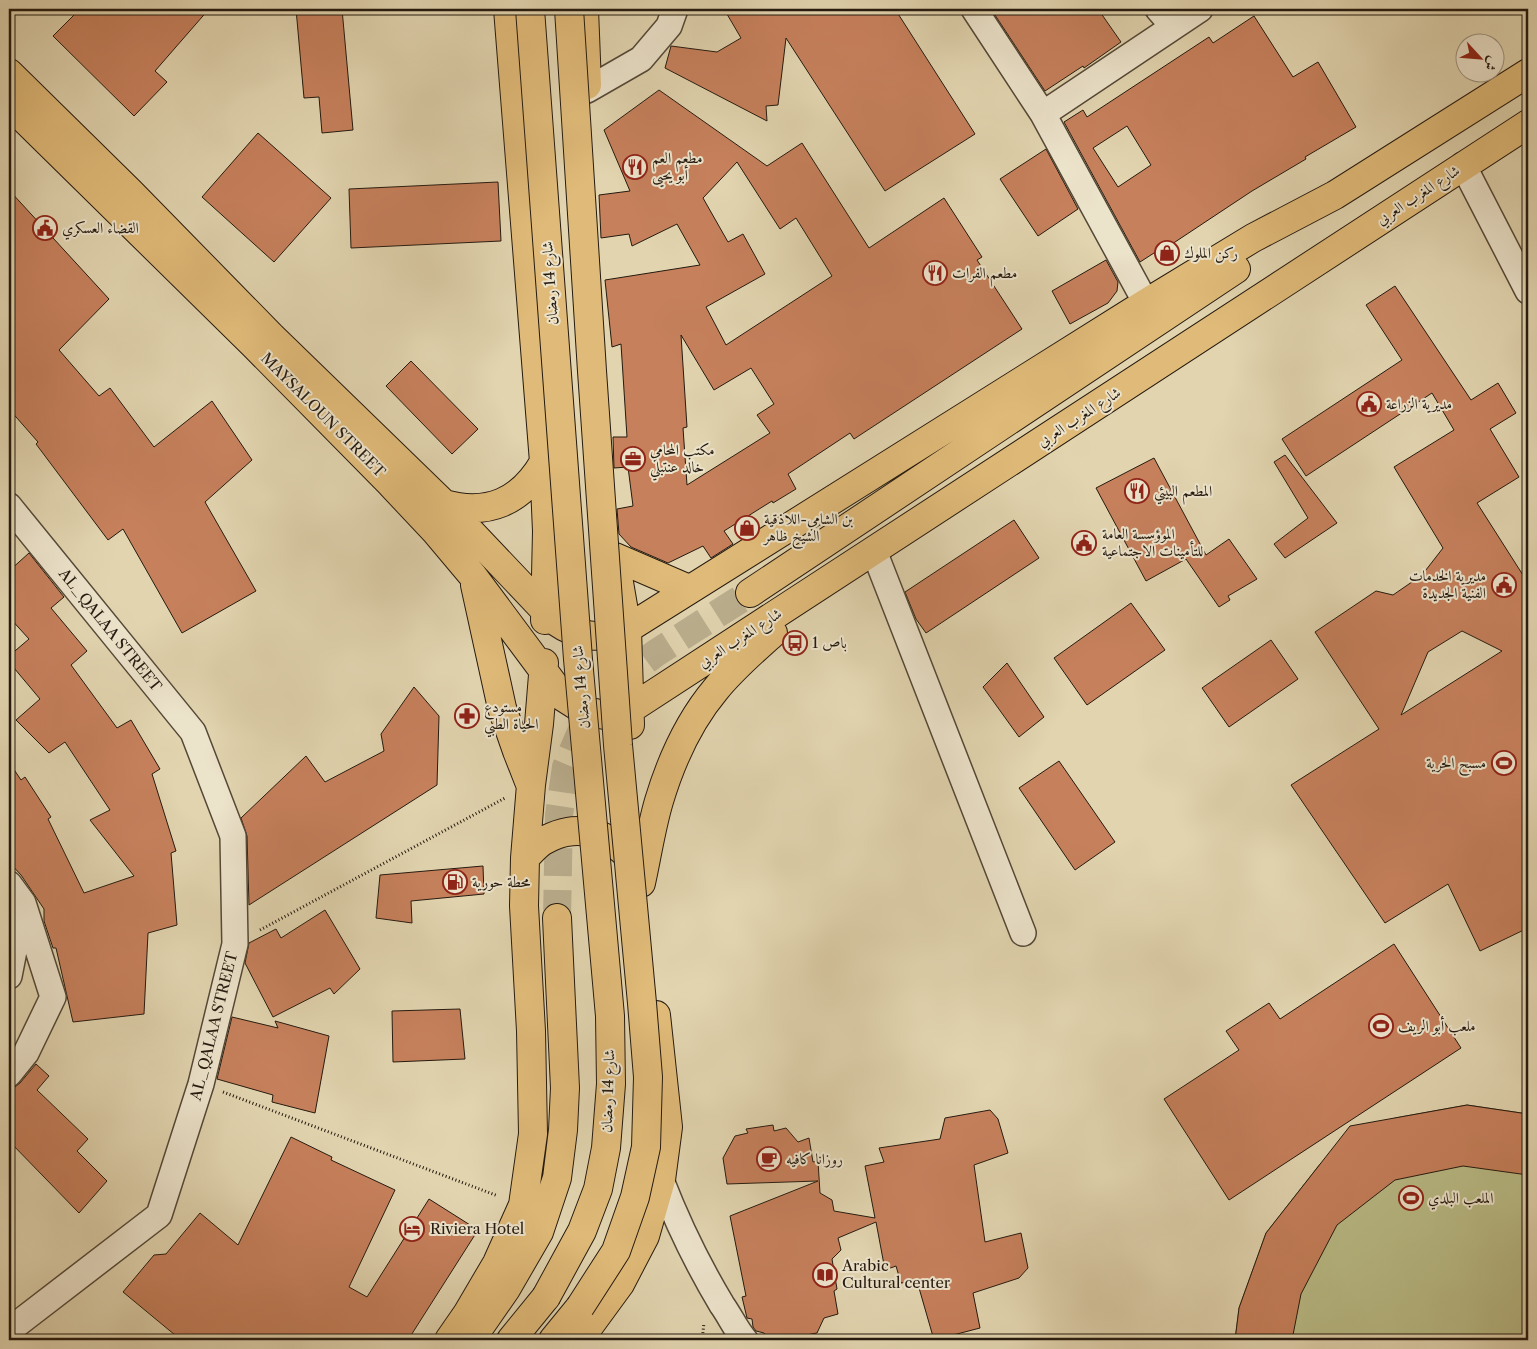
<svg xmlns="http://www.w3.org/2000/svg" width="1537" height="1349" font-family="'Libre Caslon Text',Amiri,serif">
	<rect width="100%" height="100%" fill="#e1d4af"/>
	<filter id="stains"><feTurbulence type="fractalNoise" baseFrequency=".004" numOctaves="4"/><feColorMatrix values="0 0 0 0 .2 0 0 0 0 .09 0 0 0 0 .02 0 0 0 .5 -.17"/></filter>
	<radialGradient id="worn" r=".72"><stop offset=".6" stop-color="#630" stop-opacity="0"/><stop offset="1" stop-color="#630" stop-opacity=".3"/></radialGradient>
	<path fill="#b9bb86" stroke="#6f6a4a" d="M1467,1105l61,9v226h-293l4,-32 27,-75 54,-69 75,-46z"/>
	<path fill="#c6805c" stroke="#251a0f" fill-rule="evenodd" d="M80,9h129l-54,62 12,11 -33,34 -81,-80z
		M296,9h46l11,121 -31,3 -3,-36 -15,1z
		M724,9h171l80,125 -90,57 -99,-153 -8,67 -12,1 1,15 -102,-53 6,-22 46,6 24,-14z
		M991,9h107l23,33 -37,26 -1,-2 -38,25z
		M1254,16l39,61 25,-15 38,65 -51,30 1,2 -54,32 -83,55 -1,-2 -28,18 -76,-140 19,-12 4,7 122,-80 4,6zM1127,126l24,39 -33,22 -25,-39z
		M659,90l108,76 35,-23 67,105 75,-50 38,59 -5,3 45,69 -168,110 -4,-6 -62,41 8,15 -23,14 -1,-2 -48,30 9,13 -22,14 -8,-12 -35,17 -37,-16 -12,-13 -2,-25 16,-3 -5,-39 -14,1 -1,-31h14l-6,-93 -9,3 -7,-67 95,-15 -23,-41 -45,22 -3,-12 -28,4 -2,-43 31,-4 -26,-61zM737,162l43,67 16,-11 36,58 -106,69 -20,-38 59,-33 -22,-40 -15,8 -25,-44zM681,335l33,55 37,-22 23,36 -17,11 13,18 -83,52 -4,-57 4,-1z
		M258,133l73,65 -57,64 -72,-65z
		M1046,149l32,60 -40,27 -38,-57z
		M498,182l3,59 -150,7 -2,-59z
		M9,190l100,109 -50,51 40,46 11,-8 44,59 58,-46 40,59 -47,42 51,89 -74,42 -59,-104 -15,11 -72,-96 2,-2 -29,-33z
		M1106,260l12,22 -1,9 -9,12 -38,21 -18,-33z
		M1395,286l76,114 27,-17 18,30 -26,16 29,48 -42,26 51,80v345l-48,23 -32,-67 -63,39 -94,-138 88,-56 -64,-97 61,-41 17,4 29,-20 21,-27 -49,-81 60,-37 -22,-37 -126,83 -24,-37 120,-79 -36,-55zM1462,631l40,20 -101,64 27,-63z
		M411,361l67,68 -26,25 -66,-68z
		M1285,455l52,68 -52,35 -11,-14 34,-26 -34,-56z
		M1154,458l52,97 23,-16 28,40 -29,17 2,4 -11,7 -33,-48 -40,22 -50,-93z
		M1014,520l25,38 -113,75 -10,-14 -11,-27z
		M29,553l35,44 -13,11 36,43 -16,14 46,63 14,-8 29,49 -8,5 24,77 -5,2 6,72 -29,8 -4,81 -71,8 -17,-74h-3l-9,-27v-12l-23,-34 -12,-13v-100l12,18 4,-3 26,40 -3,2 36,74 50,-17 -44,-56 20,-10 -45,-68 -16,11 -33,-33 24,-21 -31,-37v-6l20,-17 -20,-22v-46z
		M1131,603l34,47 -78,55 -33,-47z
		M1271,640l27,39 -69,48 -27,-39z
		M1007,663l37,54 -25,20 -36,-50z
		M414,687l25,29 -2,69 -188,120 -2,-69 -6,-18 65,-62 19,26 59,-31 -3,-17z
		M1059,761l56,81 -40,28 -56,-82z
		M483,866l1,28 -73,7 1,22 -36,-5 4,-43z
		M325,910l35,59 -26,25 -4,-6 -57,29 -28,-54 4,-20 27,-14 5,9z
		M1394,944l67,104 -232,152 -65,-101 75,-49 -13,-19 43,-28 11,16z
		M460,1009l5,50 -72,3 -1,-51z
		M232,1017l46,11 -3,-7 54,15 -14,77 -43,-11 1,-7 -56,-16z
		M36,1064l13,12 -12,14 51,49 -11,12 30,30 -28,32 -70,-72v-53l6,-1 5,-4z
		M1467,1105l61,9v61l-65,-9 -68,14 -58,45 -36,69 -9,46h-57l4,-32 27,-75 84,-107z
		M990,1110l8,9 10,34 -34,12 11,77 36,-9 7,35 -9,10 -46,15 7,35 -46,12 -17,-59 -16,2 -5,-17 -11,4 -9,-48 -38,16 3,12 -9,9 5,30 -3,2 4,23 -14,4 -7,15 -11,2 1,5h-39l-4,-7 -8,-2 -3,-4 -1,-8 -5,-1 -5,-21 4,-1 -16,-80 88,-35 -91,3 -4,-26 12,-22 13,-3 -2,-4 27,-4 1,6 12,-3 12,14 11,-4 4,24 5,-1 2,32 12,7 2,11 41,7 -10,-52 19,-4 -5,-14 61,-9 5,-21z
		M291,1137l41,20 -1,3 64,30 -46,97 18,10 62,-98 49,31 -70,110h-227l-58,-48 31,-37 12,-1 34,-41 38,32z"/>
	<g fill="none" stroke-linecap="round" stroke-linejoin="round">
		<path stroke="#bbaf8f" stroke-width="28" stroke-dasharray="28 14" stroke-linecap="butt" d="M614,687l8,-9 34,-25 94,-60
			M557,918l2,-103 7,-48 15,-35 8,-13"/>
		<defs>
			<path id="minor" d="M974,9l69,105 103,189
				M1158,9l15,17
				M587,90l54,-31 28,-33 6,-17
				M1043,114l157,-105
				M1463,165l65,126
				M9,506l184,226 40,104 2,108 -34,140 -42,131 -143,110 -7,4
				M874,551l149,382
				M9,884l14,19 30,94 -27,56 -17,21
				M9,976l14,-71
				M661,1180c17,44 37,85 61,125 8,11 14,25 23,35"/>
			<path id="major" d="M508,9l36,453 3,69 -2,89
				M584,9l3,76
				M9,73l122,120 140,143 173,168 111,117c25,17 44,19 72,8l519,-326 107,-65 82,-43 193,-122
				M9,104l245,241 135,137 47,50 37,44 90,121 22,14 20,4 24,-5 899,-586
				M444,504c44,12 77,-2 100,-42
				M615,557l74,32
				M615,559l12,70 3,96
				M475,585l27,123 15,43 13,33
				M750,593l486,-324
				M525,858c6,-6 12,-14 20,-18 6,-3 15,-7 22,-8 28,-5 58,12 69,38
				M641,883c6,-27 10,-55 18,-82 12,-40 30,-80 57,-112 17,-21 37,-38 57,-56
				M472,1338l34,-49 33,-57 18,-54 6,-48 2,-42 -8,-170
				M449,1340l18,-26 30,-51 26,-58 10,-71 -2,-103 -7,-125 1,-48 6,-73 8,-61 5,-61
				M511,1340l35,-43
				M553,1340l27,-33
				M579,1340l41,-56 25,-48 16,-56 7,-53 -12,-112"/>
		</defs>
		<use href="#minor" stroke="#544837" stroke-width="28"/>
		<use href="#major" stroke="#251a0f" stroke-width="30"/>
		<path stroke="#251a0f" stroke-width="3" stroke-dasharray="1 2.5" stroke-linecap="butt" d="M260,930l245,-132
			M223,1092l275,104
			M702,1340l2,-17"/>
		<use href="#minor" stroke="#ece3cb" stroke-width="25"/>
		<use href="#major" stroke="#e0ba78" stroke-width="28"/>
		<defs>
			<path id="major-bridge" d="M530,9l48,650 32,357 1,68 -5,64 -8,41 -16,42 -36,66
				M569,9l23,362 26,374 24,258 6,74 -2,70 -11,50 -19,54 -36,56"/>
		</defs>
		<use href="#major-bridge" stroke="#251a0f" stroke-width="30" stroke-linecap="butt"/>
		<use href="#major-bridge" stroke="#e0ba78" stroke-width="28"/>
	</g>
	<defs>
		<symbol id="restaurant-ring" viewBox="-11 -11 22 22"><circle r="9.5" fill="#ece3cb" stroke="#8f2418" stroke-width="1.5"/><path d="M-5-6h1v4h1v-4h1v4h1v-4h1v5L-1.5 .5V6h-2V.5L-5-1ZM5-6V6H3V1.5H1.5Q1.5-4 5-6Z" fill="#8f2418"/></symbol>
		<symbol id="civic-ring" viewBox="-11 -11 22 22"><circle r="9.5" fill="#ece3cb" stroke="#8f2418" stroke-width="1.5"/><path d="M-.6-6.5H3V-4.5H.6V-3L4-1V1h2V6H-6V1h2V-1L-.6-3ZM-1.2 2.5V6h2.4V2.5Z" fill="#8f2418"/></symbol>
		<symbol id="shop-ring" viewBox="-11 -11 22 22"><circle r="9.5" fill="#ece3cb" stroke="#8f2418" stroke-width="1.5"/><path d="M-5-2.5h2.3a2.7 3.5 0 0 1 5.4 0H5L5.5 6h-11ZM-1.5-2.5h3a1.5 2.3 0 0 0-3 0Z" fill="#8f2418"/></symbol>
		<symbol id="office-ring" viewBox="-11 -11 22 22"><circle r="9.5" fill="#ece3cb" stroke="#8f2418" stroke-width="1.5"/><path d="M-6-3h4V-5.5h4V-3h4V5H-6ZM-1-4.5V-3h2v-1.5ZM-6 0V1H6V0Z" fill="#8f2418"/></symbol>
		<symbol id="bus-ring" viewBox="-11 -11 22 22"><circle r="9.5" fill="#ece3cb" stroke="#8f2418" stroke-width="1.5"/><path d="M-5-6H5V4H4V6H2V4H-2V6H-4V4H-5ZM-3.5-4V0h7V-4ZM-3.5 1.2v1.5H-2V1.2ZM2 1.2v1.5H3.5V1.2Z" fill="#8f2418"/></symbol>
		<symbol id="pharmacy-ring" viewBox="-11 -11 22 22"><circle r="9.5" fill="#ece3cb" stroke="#8f2418" stroke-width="1.5"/><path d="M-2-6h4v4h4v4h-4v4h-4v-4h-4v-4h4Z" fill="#8f2418"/></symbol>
		<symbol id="stadium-ring" viewBox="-11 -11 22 22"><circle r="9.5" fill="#ece3cb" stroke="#8f2418" stroke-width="1.5"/><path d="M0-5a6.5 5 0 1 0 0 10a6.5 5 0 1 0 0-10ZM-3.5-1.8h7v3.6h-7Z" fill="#8f2418"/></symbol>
		<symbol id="fuel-ring" viewBox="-11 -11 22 22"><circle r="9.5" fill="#ece3cb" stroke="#8f2418" stroke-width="1.5"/><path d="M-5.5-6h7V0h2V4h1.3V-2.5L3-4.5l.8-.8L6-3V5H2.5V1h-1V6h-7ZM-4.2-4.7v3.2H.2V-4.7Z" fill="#8f2418"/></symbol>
		<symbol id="cafe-ring" viewBox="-11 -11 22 22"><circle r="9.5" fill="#ece3cb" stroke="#8f2418" stroke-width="1.5"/><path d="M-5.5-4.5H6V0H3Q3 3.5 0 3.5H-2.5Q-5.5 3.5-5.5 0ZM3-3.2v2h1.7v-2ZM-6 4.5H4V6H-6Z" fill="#8f2418"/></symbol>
		<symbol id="hotel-ring" viewBox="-11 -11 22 22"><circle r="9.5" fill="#ece3cb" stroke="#8f2418" stroke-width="1.5"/><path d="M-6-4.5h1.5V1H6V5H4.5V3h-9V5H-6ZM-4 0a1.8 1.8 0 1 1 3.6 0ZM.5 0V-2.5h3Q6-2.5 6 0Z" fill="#8f2418"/></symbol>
		<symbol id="library-ring" viewBox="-11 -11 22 22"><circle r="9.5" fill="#ece3cb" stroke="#8f2418" stroke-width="1.5"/><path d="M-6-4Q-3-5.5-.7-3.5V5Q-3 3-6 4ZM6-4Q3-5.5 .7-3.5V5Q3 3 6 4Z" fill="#8f2418"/></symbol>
	</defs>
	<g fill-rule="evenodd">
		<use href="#restaurant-ring" x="621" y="153" width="28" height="28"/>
		<use href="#civic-ring" x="31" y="214" width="28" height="28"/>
		<use href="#shop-ring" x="1153" y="239" width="28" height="28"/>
		<use href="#restaurant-ring" x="921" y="259" width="28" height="28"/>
		<use href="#civic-ring" x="1355" y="390" width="28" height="28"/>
		<use href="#office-ring" x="619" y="445" width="28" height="28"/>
		<use href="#restaurant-ring" x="1123" y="477" width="28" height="28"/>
		<use href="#shop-ring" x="733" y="514" width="28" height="28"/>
		<use href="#civic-ring" x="1070" y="529" width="28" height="28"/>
		<use href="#civic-ring" x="1490" y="571" width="28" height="28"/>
		<use href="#bus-ring" x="781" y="629" width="28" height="28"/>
		<use href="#pharmacy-ring" x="453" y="702" width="28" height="28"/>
		<use href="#stadium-ring" x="1490" y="749" width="28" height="28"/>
		<use href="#fuel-ring" x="441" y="868" width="28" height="28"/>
		<use href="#stadium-ring" x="1367" y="1012" width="28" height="28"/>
		<use href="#cafe-ring" x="755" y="1145" width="28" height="28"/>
		<use href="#stadium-ring" x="1397" y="1184" width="28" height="28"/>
		<use href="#hotel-ring" x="398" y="1215" width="28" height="28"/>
		<use href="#library-ring" x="811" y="1261" width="28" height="28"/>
	</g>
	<g text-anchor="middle" stroke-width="4" stroke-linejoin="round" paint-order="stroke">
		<g font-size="15" fill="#251a0f" stroke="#ece3cb" text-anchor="start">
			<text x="652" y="163">مطعم العم<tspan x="652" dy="17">أبو يحيى</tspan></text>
			<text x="62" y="233">القضاء العسكري</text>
			<text x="1184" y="258">ركن الملوك</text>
			<text x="952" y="278">مطعم الفرات</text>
			<text x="1386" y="409">مديرية الزراعة</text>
			<text x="650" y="455">مكتب المحامي<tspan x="650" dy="17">خالد عنتبلي</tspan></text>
			<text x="1154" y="496">المطعم البيئي</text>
			<text x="764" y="524">بن الشامي-اللاذقية<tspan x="764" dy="17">الشيخ ظاهر</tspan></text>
			<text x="1102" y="539">الموؤسسة العامة<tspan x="1102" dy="17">للتأمينات الاجتماعية</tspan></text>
			<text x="1486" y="581" text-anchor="end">مديرية الخدمات<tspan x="1486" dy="17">الفنية الجديدة</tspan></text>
			<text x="812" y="648">باص 1</text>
			<text x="484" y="712">مستودع<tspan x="484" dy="17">الحياة الطبي</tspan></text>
			<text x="1486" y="768" text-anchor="end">مسبح الحرية</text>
			<text x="472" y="887">محطة حورية</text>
			<text x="1398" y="1031">ملعب أبو الريف</text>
			<text x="786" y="1164">روزانا كافيه</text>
			<text x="1428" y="1203">الملعب البلدي</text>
			<text x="430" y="1234">Riviera Hotel</text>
			<text x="842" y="1271">Arabic<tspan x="842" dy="17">Cultural center</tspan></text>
		</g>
		<g font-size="15" fill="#251a0f" stroke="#ece3cb">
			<text transform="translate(1418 195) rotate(-33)" y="5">شارع المغرب العربي</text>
			<text transform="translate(550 283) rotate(-94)" y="5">شارع 14 رمضان</text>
			<text transform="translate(323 415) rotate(45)" y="5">MAYSALOUN STREET</text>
			<text transform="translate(1079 417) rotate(-33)" y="5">شارع المغرب العربي</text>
			<text transform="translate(110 630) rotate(51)" y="5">AL_QALAA STREET</text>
			<text transform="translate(740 638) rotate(-33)" y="5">شارع المغرب العربي</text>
			<text transform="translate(581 687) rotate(-95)" y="5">شارع 14 رمضان</text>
			<text transform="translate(214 1026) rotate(-76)" y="5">AL_QALAA STREET</text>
			<text transform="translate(608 1091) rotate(-88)" y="5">شارع 14 رمضان</text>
		</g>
	</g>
	<rect width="1537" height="1349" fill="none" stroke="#e1d4af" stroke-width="30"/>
	<rect x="10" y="10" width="1517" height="1329" fill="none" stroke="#251a0f" stroke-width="2.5"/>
	<rect x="15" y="15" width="1507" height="1319" fill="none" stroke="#251a0f"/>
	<g transform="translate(1480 58) rotate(116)"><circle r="24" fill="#ece3cb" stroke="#9c9380"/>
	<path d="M0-4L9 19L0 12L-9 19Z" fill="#8f2418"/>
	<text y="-8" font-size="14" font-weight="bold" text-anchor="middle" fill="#251a0f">ش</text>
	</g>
	<rect width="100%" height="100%" filter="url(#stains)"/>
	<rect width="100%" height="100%" fill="url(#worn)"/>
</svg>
